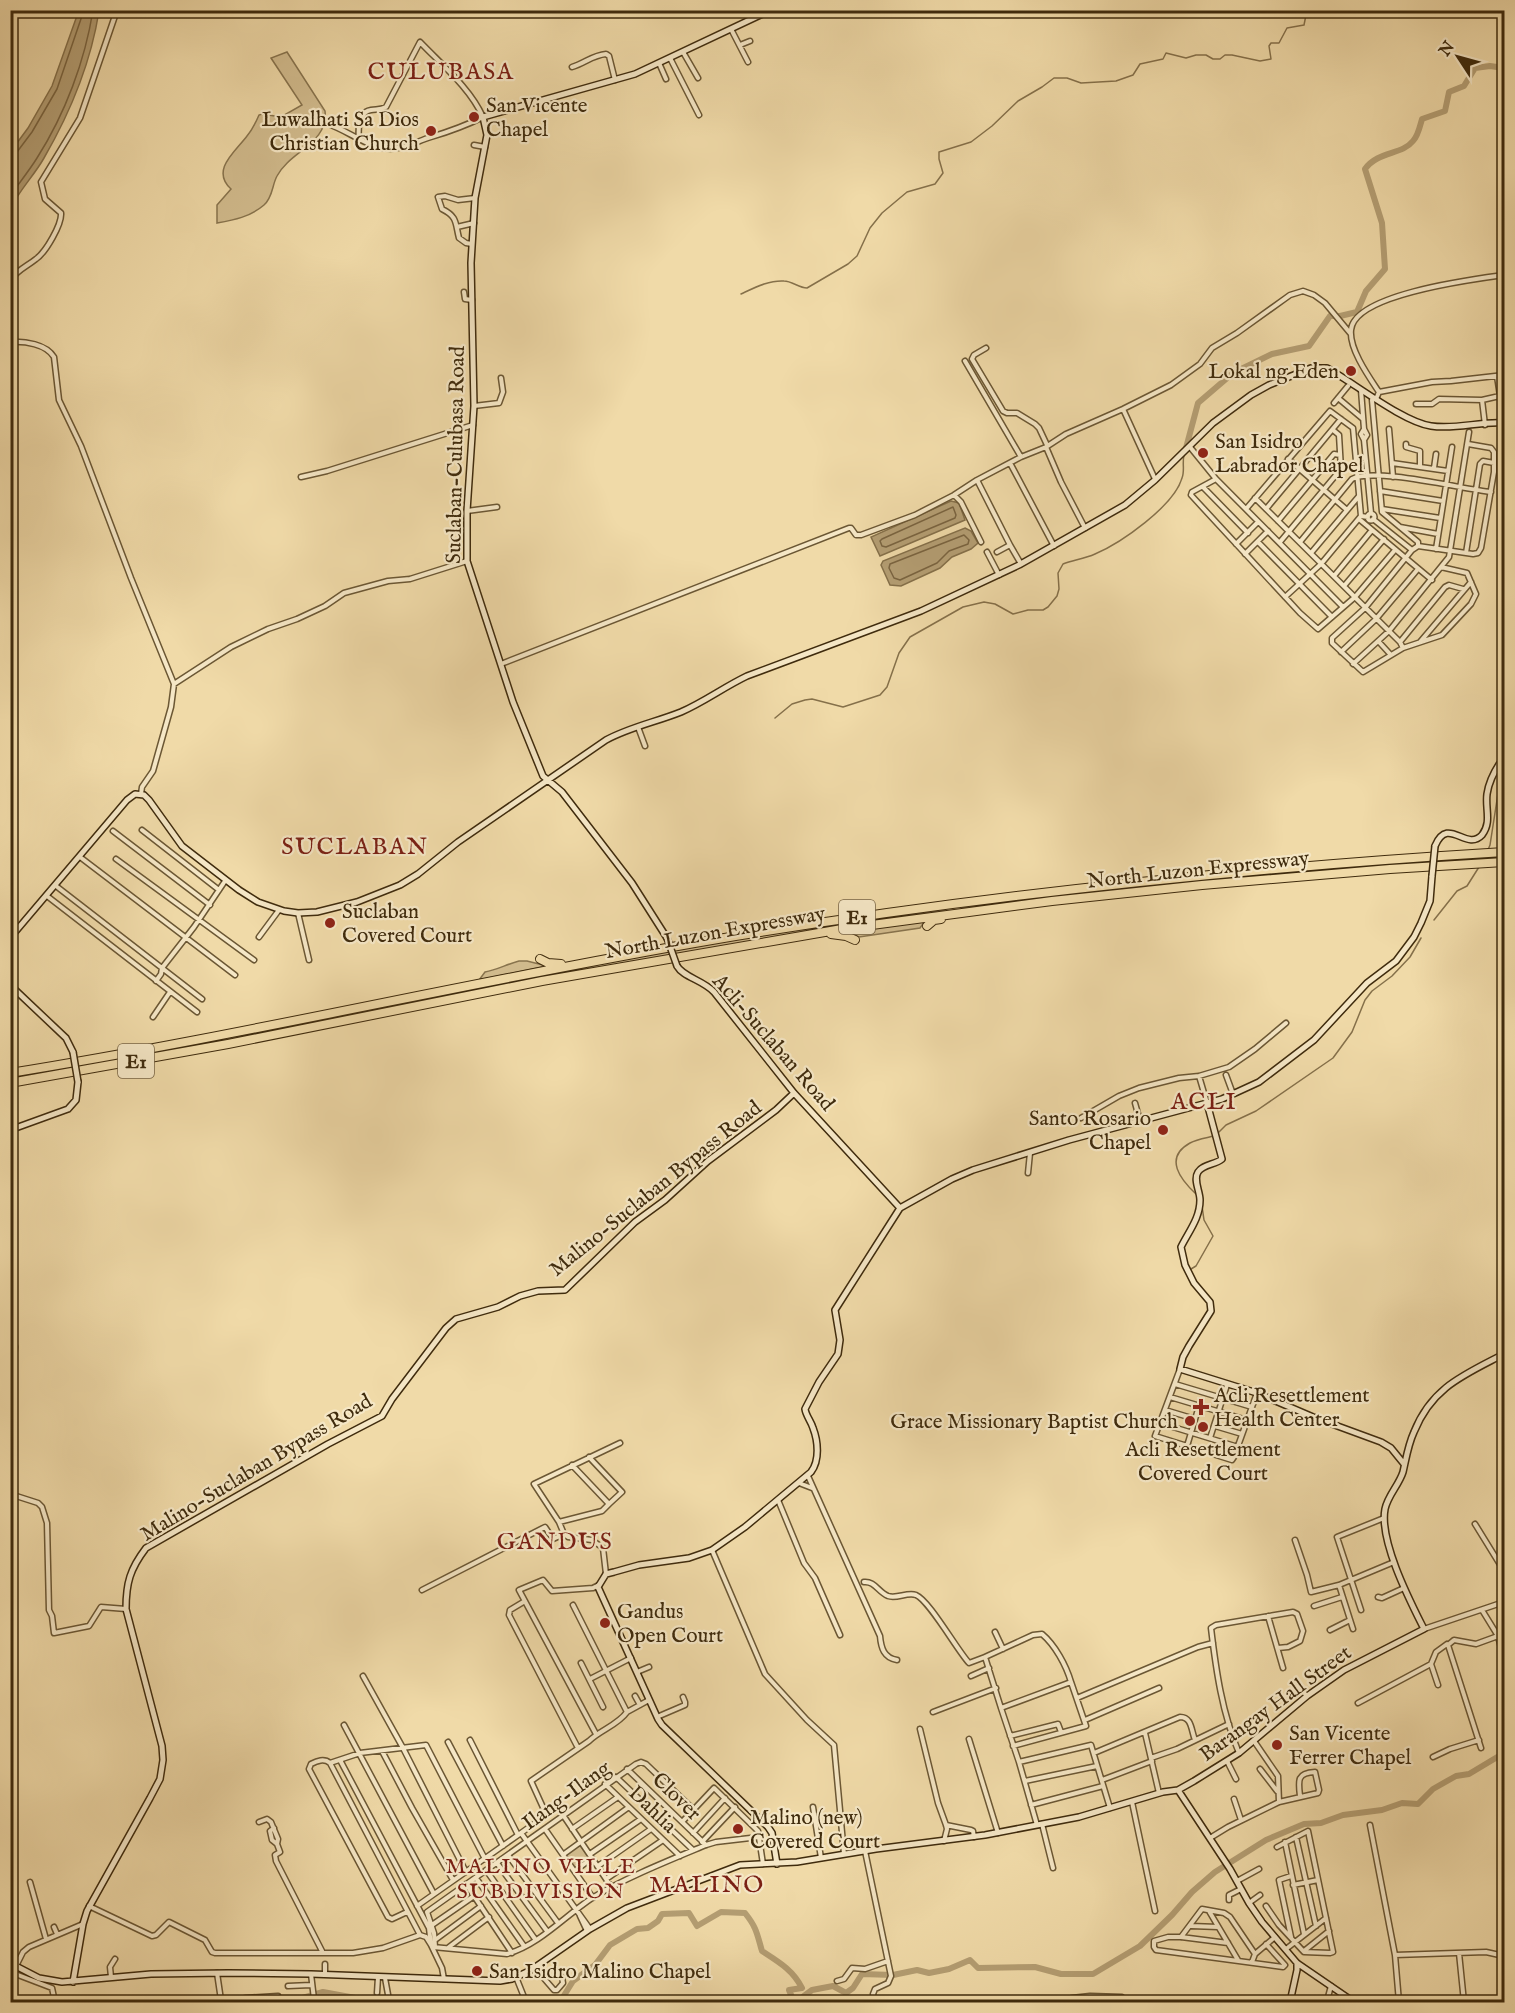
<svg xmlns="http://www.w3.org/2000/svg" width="1515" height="2013" font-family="'IM FELL English',serif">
	<rect width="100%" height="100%" fill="#f0daa8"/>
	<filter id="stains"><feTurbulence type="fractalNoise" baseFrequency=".00333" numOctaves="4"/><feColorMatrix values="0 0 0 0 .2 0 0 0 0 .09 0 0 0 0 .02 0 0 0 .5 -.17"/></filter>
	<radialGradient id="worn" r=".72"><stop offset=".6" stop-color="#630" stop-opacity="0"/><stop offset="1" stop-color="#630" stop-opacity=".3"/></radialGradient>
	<path fill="#d2bc8e" stroke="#88744e" stroke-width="1.5" d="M287,52l38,59c4,32 -35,40 -48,65 -5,9 -4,21 -13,29 -14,12 -30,15 -47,18v-18l14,-16c-21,-19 5,-38 16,-53 5,-6 9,-14 12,-21l3,-1 19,3 21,-12 -31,-47z
		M1473,855l-2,6 -125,8 -1,-2 1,-2z
		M1325,868v3l-451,52 -635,116 -2,-1v-4l188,-39 371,-67 272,-36z
		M925,921l-5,7 -61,9 -10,-5z
		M519,961h8l20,5 -68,14 6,-8c12,-2 22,-8 34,-11z
		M217,1039v4l-206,38v-6z
		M579,1844l11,14 -17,11 -9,-14z"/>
	<path fill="#b49e73" stroke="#85704a" stroke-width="1.5" d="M79,10l20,1c-8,51 -29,102 -55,147 -10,18 -25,32 -33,50v-57l17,-23 24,-42z
		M951,501l8,2 6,17 -85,36 -9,-19z
		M965,528l6,3 7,12 -7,6 -19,8 -12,11 -39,18 -11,-1 -9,-20 2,-4z"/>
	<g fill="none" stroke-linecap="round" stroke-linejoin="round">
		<path stroke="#7a6440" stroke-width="1.5" d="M10,154l7,-2 15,-20 25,-43 27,-79
			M10,196c9,-13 19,-25 27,-38 28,-44 48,-97 56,-148
			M953,507l3,8 -1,3 -69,29 -4,-1 -2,-5 2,-2z
			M964,535l5,5 -1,4 -19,7 -12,12 -37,17 -6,-2 -5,-10 1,-4z"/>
		<path stroke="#85704a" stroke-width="1.5" d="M741,294c13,-6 28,-14 43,-13 8,0 15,7 23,7l41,-24 9,-8 13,-28 12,-15 25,-21 28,-8 8,-11 -4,-14v-7l32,-10 21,-16 26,-25 24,-14 12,-9h13l14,5 35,-2 17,-6 7,-11 23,-5 3,-6 20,5 10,-3h10l7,4h7l5,-4h7l28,6 11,-2 -2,-13 2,-3h8l8,-15 17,-3 2,-10 -3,-5
			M775,718l17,-14 13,-4 7,-1 31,8 37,-12 7,-8 12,-34 11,-16 53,-30 21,-5 11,2 18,10 15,-4h15l5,-3 9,-11 2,-7 -1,-16 5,-9c10,-4 21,-5 32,-10 26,-11 79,-48 87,-76 3,-7 0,-15 2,-23
			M1488,850l2,-5 9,-58 5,-8
			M1434,920l23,-29 10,-5 12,-19
			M1218,1133l8,-8 30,-14 77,-53 19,-26 13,-32 7,-9 20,-15 18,-19 11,-19
			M1196,1194c-15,-14 -33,-36 -6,-51 7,-4 16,-5 24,-7
			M1191,1269l5,-3 17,-30 -9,-16 -2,-14"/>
		<path stroke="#b49e73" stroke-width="6" d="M1186,448l12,-45 35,-30 39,-19 37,-8 21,-30h10l17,-4 9,-21 19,-22 -3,-46 -17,-54c13,-18 37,-14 48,-28 5,-5 7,-15 9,-22l23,-8 4,-19 15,-6 11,-18 15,-2 14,2
			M289,2002l34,-10 43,8 3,2
			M560,2002l13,-21 22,-16 15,-20 27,-16 11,-1 10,-7 4,-7 27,-1 8,13 24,-14 24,1c12,15 12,21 17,38 17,11 31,19 40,37l-13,2 5,12
			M796,2002l16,-12 21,-4 13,7 7,-5 9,-14 31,1 24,-5 12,3 20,-4 21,-9 8,8 57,-1 26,7h32l47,-28 32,-31 20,-23 23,-20 51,-32 38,-16 17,-1 22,-8 39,-5 20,-7 16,1 15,-15 23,-13 13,-2 35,-21"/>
		<defs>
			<path id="street" d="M731,29l17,33
				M740,45l10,-4
				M683,52l15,26
				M670,58l29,57
				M659,63l7,16
				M572,67c13,-4 21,-12 34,-13l3,2 6,24
				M328,124c18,6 32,18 50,23 20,6 36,-5 53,-10 20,-6 34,-11 52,-20 -13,-29 -41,-52 -63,-75l-34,65c-6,3 -9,2 -15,3 -13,2 -13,19 -12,30
				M474,145l11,2
				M457,227l17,-4
				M472,244l-6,-1 -7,-5c-4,-15 -1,-21 -17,-29l-4,-12 7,-1 13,4 17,-2
				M10,280c10,-12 16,-13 26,-21 10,-7 26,-35 25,-46l-16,-14 -4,-17 39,-64 37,-108
				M464,292l1,7 7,1
				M10,342c15,-1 36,2 44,15l5,43 22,46 50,132 43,106 -3,23 -18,64 -11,16 -1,7
				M986,348l-12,7 -2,4 31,52 4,2h10l18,11 4,4 8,17
				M965,361l56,96
				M1497,376l3,20
				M1361,390l3,39 -3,5 3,6 7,73
				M1379,392l53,-10 19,-1 53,-6
				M1338,398l25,21
				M1376,399l3,-7c-10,-15 -30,-43 -28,-62 3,-36 124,-51 153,-55
				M1372,400l10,112 36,30v4
				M1482,400l3,25
				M1334,403l14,-17
				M1416,404h16l7,-5 43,1 22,-5
				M474,406l25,-3 4,-11 -2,-14
				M1123,409l32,70
				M1364,429l3,6 -3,5
				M1389,429l4,48
				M1406,444v3l14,4v15
				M1046,447l15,35 24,46
				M1190,447l26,32 127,128
				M1288,459l59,51
				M1010,463l44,83
				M1392,463l56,8
				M1434,468l2,-14
				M301,477l26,-6 146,-46
				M1216,479l-24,13 -1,3 109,118 18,16 37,-32 40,-47
				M977,480l33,65
				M1203,487l45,46
				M1380,491l63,10
				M954,495l7,7 20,40
				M1255,498l145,144 3,6
				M1246,509l84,-98 23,17 8,88
				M1266,509l75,-90
				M1382,509l58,9
				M467,511l30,-4
				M1367.5 517a3.5 3.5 0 1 1 7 0a3.5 3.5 0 1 1-7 0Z
				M1359,519l73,61
				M1373,519l39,31
				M1278,521l56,-67 6,1
				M1400,527l38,7
				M1258,542l74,75
				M1280,542l61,-73 -2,-34 -6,-5
				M1300,542l52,-63c22,-12 110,10 139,13
				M1236,544l22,-22
				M1436,549l16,-102
				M987,552l12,23
				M997,552l13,-7 11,19
				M1311,553l48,-57
				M1466,553l14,-89 3,-3 11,2
				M1245,554l23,-23
				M1441,567l26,6 9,21 -5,10 -29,31 -39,13 -40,24 -31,-29v-5l33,-30 47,-58 6,-4 55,8 5,-1 3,-5 13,-76v-20l-3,-4 -23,-4
				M1334,576l38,-46
				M1344,586l40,-47
				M1285,597l36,-33 40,-48 7,1
				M1379,642l11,12
				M1400,642l45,-55 4,-2 14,4
				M1420,642l51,-60
				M1341,652l35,-33 42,-50
				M501,664l348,-136h2l5,7h5l54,-20 39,-20 23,-15 44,-23 25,-10 20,-13 57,-25 48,-24 29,-21 12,-16 25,-15 53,-38 13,-4 11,4 11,8 25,30
				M1353,664l36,-33 60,-74 20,-125
				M174,684l57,-37 37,-18 29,-10 28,-13 19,-13 44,-12 22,-2 57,-18
				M638,727l7,19
				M142,830l77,60
				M113,831l97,74
				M80,857l155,118
				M116,859l138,101
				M56,886l146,113
				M47,896l150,116
				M298,913l11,47
				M259,937l20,-27
				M156,981l5,-7 1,-6 32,-41 31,-46
				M153,1017l17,-25
				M1226,1075l7,19
				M1199,1076l8,27
				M1135,1103l5,18
				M1081,1118l38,-22 20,-8 40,-10 20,-2 30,-9 26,-18 31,-26
				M1028,1173l2,-20
				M10,1342h4l1,5 -5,51
				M1180,1369l-25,67 77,24 2,-3 23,-64
				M1175,1384l77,23
				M1170,1397l77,23
				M1165,1410l30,9
				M1160,1423l78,24
				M1215,1426l27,8
				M1210,1438l17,-53
				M1187,1446l12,-40
				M589,1457l33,35 -13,12
				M808,1476l72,160c1,12 4,22 17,24
				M799,1483l13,5
				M10,1494l28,9 4,4 5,16 2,87 3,6 2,17 35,-7 12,-19 25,2
				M778,1500l26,63 11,15 25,57
				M559,1522l43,-11 7,-7 -37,-39
				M1475,1524l29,47
				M1295,1540l12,35 4,17 28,-7
				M712,1550l53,124 42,46 27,25 10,109
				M606,1574l-3,-26 -11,-8 -24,-3 -4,-3 -5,-12 -25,-38 86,-41
				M864,1582c11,-1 14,10 24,14 9,3 19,-4 28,-1 13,5 41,55 53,68l16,-6
				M422,1590l123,-63 8,12 11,-5
				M1378,1597l4,1 22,-10
				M525,1601l-15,9 -1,5 69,133
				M1314,1606l28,-9
				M1361,1610l-24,-73 47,-19
				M1482,1610l16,26 6,24
				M1268,1616l15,52
				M1353,1629l-14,-44 55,-23
				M1424,1629l80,-27
				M1330,1630l20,-10
				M995,1632l8,17
				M1497,1634l7,-3
				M581,1663l22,44
				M1431,1664l7,21
				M637,1672l12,-5
				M363,1676l40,72 63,124
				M971,1676l18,-8
				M590,1679l41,-21
				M1298,1686l9,10
				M635,1696l5,9
				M1077,1698l121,-51 15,-4
				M1358,1703l73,-39 5,-12 11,-8
				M1001,1708l-16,-51 48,-22 9,-1c13,11 24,31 29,48
				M627,1712l22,-12
				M933,1712l63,-24
				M657,1717l28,-12v-3l-2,-5
				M1085,1720l74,-32
				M344,1725l90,169
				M920,1729l18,74 8,22 1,4 -3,12
				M1145,1733l14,60
				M596,1734l-77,-144 24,-10 9,11 41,-3 6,-3
				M1010,1736l48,-12 3,8
				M969,1739l29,94
				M470,1740l48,95
				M1254,1741l24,35 1,26
				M448,1742l55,104
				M1013,1746l73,-20 -15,-44 -70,26 18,54
				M1481,1748l-33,-103 6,-5 22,4 22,-8
				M382,1751l30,57 41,72
				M1094,1753l86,-36c12,0 11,13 15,23
				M1239,1753c-17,-40 -23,-83 -28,-125l5,-3 77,-13 4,2 6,17 -3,10 -12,6 -10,1
				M1433,1757l17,-8 29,-9
				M1151,1758l26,-9 52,-25
				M340,1760l89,168 2,17 11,23 2,11
				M1227,1761l9,18
				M330,1763l30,-10 66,-8 59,114
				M627,1769l79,76
				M1260,1769l17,22
				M616,1777l77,73
				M1102,1780l50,-19
				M1025,1781l72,-15
				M605,1784l75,72
				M1234,1799l7,21
				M1132,1802l23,109
				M1031,1805l72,-19
				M813,1807l8,51
				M563,1815l49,73
				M840,1820l12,-2
				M259,1822l8,-3 4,3 7,17 -1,5 3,8 -5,3 1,6 46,90
				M682,1822l32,-34 44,43 5,33
				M1042,1824l11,44
				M946,1825l25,5 2,1 1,6
				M1037,1825l-18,-63 72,-17 19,63
				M1370,1825l25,130 4,47
				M274,1828l-4,3 2,9 5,4
				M545,1829l48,69
				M572,1829l46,-32
				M521,1833l24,-17 1,-2 -15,-33 58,-40c11,-11 29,-16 38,-29l-54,-107
				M693,1833l32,-35
				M1296,1837l20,89
				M1210,1838l18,-11 51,-25 39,-9 1,-3 -4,-18c-18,1 -17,8 -15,24
				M702,1842l33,-35
				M1285,1842l19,92
				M865,1851l26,125 -3,7 -13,6 -2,5 2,8
				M564,1854l65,-47
				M590,1854l51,-35
				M508,1855l50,68
				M497,1863l50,68
				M598,1866l53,-37
				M486,1870l49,69
				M575,1871l17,-13
				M1291,1876l-12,4 12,57
				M476,1878l48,68
				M606,1879l57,-39
				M1237,1881l22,-12
				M30,1882l16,57
				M466,1884l46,69
				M1293,1885l25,-5
				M1229,1900v-5l12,-6
				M1249,1903l11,-8
				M89,1906l63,30 4,-1 13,-13 36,18 7,12 3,1h138l30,-5 37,-13 6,2 5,8
				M417,1906l104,-73 69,96
				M1266,1906l13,19 25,27 26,1 3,-1 -25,-121 -31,16
				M1209,1911l29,49
				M407,1912l-15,7 -4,-2 -79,-148 2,-5c6,-3 13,-6 19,-1l90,172
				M580,1916l7,15
				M432,1925l42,-29
				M1191,1926l27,1
				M54,1927l3,7
				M1181,1937l21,-28 22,4 6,4 25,37 -3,8
				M435,1940l46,-34
				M1228,1943l-47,-6h-13l-14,4v6l2,3 127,17 2,-2 -19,-21
				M433,1947l74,7c32,-9 58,-38 85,-56 33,-20 78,-38 114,-53l10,-3 43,-5
				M435,1947l-1,-14 -7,-21 209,-148 5,-2 5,2 48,46
				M449,1947l40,-30
				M1286,1949l40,-31
				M1304,1951l25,-20
				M1459,1953l5,49
				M1255,1954l20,-17
				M1395,1955l91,-3 18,4
				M16,1966l7,-14 6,-5 54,-23
				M535,1968l19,22h3l6,-7 -1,-6
				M10,1970l8,5 34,13 3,14
				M217,1973l4,27 3,2 22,-4 32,-2
				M311,1974l3,25
				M325,1974v-10
				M111,1977l-1,-10 5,-8
				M516,1977l10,25
				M385,1978l4,22
				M837,1981l7,-2 8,-11 13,1 23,-8
				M288,1986l23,-1
				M377,1993l1,-16
				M1328,1997l3,-11
				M1072,1998l18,-2 32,1 3,5
				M200,2002l1,-1"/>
			<path id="secondary" d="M1435,846c13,-31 31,6 47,-11 10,-13 3,-26 5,-41 2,-14 9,-26 17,-37
				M10,938l117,-138 8,-6 9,1 5,5 33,46 57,44 19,12 26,9 14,2 19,-1 40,-10 43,-17 18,-11 40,-32 148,-102c24,-13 50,-18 75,-28 23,-10 43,-25 66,-36l174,-65 98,-46 106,-60 30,-25 58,-57 38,-28 18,-10 42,-17h16c27,15 76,54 104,58 25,4 49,-5 73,-3
				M667,938l-35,-55 -70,-91 -19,-16 -30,-74 -46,-141v-50l7,-105 -3,-143 4,-65 12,-63 -4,-18 152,-43 136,-64
				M677,966c6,11 26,14 37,26l80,101 106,115
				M10,985l56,53 7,14
				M1207,1103l15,56c-7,6 -19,5 -24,13 -5,8 2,19 2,28 0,18 -11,31 -19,47l4,18 9,18 16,19 1,9 -22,35 -6,11 -3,12 77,24 56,24 68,25 10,6 13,16
				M10,1130l58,-21 8,-9 2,-18
				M900,1208l52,-29 21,-9 96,-30 153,-41 37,-17 55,-42 53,-57 29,-22 18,-24 7,-14 9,-22 2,-25
				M1178,1790l52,79 19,34 13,19 35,41 57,39
				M777,1864l-5,-31 -4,-6 -106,-102 -4,-6 -60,-132 8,-13 8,-2 25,-7 50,-7 23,-8 33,-23 66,-55c9,-12 7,-31 2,-44 -2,-7 -7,-12 -8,-19l14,-27 19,-28 2,-14 -5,-30 65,-102
				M10,1963l29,15 23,4 89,-8 77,-1 83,1 189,7 12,-2 19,-9 59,-41 37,-21 113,-43 57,-3 79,-13 109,-14 94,-18 84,-25 15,-2 16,-9 45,-28 68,-57 37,-26 80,-41c-14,-28 -45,-88 -39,-120 3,-14 14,-24 18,-37 3,-13 5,-27 11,-40 18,-45 50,-57 90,-78
				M73,1982l10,-58 4,-13 63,-113 10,-19 3,-19 -1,-14 -36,-137c0,-26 4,-40 20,-61l182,-104 54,-28 10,-17 54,-71 10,-9 42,-12 22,-11 18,-5 27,-1 70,-68 30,-22 43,-39 68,-51 18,-17
				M1290,2002l7,-32v-7"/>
			<path id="highway" d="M927,926l7,-6 7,-1
				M831,934l15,2 9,4
				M540,959l8,4 13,1
				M10,1073c236,-38 467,-93 702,-133 262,-44 527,-72 792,-88
				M10,1083l218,-39 314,-63 300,-52 210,-28 150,-16 188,-16 114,-7"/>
		</defs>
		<use href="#street" stroke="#6b5734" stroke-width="7"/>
		<use href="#secondary" stroke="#3f2b0d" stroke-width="8"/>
		<use href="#highway" stroke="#3f2b0d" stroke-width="10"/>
		<use href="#street" stroke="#f5e7c6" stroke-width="4"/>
		<use href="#secondary" stroke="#f5e7c6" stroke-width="5"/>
		<use href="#highway" stroke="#f0daa8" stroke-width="8"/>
		<defs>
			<path id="secondary-bridge" d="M1432,876l3,-30
				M667,938l10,28
				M73,1052l5,30"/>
		</defs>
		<use href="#secondary-bridge" stroke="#3f2b0d" stroke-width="8" stroke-linecap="butt"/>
		<use href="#secondary-bridge" stroke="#f5e7c6" stroke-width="5"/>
	</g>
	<g fill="#8f2418" stroke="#f5e7c6" stroke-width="2">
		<circle cx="474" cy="117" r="6"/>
		<circle cx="431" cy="131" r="6"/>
		<circle cx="1351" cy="371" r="6"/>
		<circle cx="1203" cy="453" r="6"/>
		<circle cx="330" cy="923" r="6"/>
		<circle cx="1163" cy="1130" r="6"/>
		<path d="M1198 1398h6v6h6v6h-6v6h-6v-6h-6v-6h6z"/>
		<circle cx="1190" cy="1421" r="6"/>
		<circle cx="1203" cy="1427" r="6"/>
		<circle cx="605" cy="1623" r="6"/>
		<circle cx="1277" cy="1745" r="6"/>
		<circle cx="738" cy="1829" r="6"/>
		<circle cx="477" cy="1971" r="6"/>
	</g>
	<g text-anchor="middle" stroke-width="4.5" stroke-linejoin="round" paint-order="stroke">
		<g fill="#f5e7c6" stroke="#766344" stroke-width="1.5">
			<rect x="839" y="900" width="36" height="34" rx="4.5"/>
			<rect x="118" y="1044" width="36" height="34" rx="4.5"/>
		</g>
		<g font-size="20" font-weight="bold" fill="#3f2b0d">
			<text x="857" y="924">E1</text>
			<text x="136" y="1068">E1</text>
		</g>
		<g font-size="21" fill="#3f2b0d" stroke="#f5e7c6" text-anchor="start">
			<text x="486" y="112">San Vicente<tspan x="486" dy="24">Chapel</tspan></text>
			<text x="419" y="126" text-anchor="end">Luwalhati Sa Dios<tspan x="419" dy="24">Christian Church</tspan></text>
			<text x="1339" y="378" text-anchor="end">Lokal ng Eden</text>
			<text x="1215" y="448">San Isidro<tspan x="1215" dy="24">Labrador Chapel</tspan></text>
			<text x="342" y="918">Suclaban<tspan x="342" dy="24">Covered Court</tspan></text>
			<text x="1151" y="1125" text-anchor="end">Santo Rosario<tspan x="1151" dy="24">Chapel</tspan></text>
			<text x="1214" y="1402">Acli Resettlement<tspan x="1214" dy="24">Health Center</tspan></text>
			<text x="1178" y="1428" text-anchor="end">Grace Missionary Baptist Church</text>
			<text x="1203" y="1456" text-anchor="middle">Acli Resettlement<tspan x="1203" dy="24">Covered Court</tspan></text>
			<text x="617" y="1618">Gandus<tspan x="617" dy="24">Open Court</tspan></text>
			<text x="1289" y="1740">San Vicente<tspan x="1289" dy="24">Ferrer Chapel</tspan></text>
			<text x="750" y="1824">Malino (new)<tspan x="750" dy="24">Covered Court</tspan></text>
			<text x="489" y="1978">San Isidro Malino Chapel</text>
		</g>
		<g font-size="21" fill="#3f2b0d" stroke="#f5e7c6">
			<text transform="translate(455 455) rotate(-89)" y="7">Suclaban-Culubasa Road</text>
			<text transform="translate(1198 869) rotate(-6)" y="7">North Luzon Expressway</text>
			<text transform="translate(715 932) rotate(-10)" y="7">North Luzon Expressway</text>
			<text transform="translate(774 1042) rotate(49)" y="7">Acli-Suclaban Road</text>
			<text transform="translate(655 1188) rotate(-39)" y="7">Malino-Suclaban Bypass Road</text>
			<text transform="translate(256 1467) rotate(-31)" y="7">Malino-Suclaban Bypass Road</text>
			<text transform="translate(1275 1703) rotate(-36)" y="7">Barangay Hall Street</text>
			<text transform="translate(566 1795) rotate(-36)" y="7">Ilang-Ilang</text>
			<text transform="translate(677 1796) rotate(44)" y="7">Clover</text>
			<text transform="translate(653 1809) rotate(44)" y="7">Dahlia</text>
		</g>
		<g font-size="22" letter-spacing="1.5" fill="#7a1f14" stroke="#f5e7c6">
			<text x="541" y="1873">MALINO VILLE<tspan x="541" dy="25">SUBDIVISION</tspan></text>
		</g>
		<g font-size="24" letter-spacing="1.5" fill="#7a1f14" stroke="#f5e7c6">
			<text x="441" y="79">CULUBASA</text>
			<text x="355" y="854">SUCLABAN</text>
			<text x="1204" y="1109">ACLI</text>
			<text x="555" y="1549">GANDUS</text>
			<text x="707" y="1892">MALINO</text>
		</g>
	</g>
	<rect width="1515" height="2013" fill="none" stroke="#f0daa8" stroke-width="36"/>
	<rect x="12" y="12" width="1491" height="1989" fill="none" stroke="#3f2b0d" stroke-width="3"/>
	<rect x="18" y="18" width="1479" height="1977" fill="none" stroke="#3f2b0d" stroke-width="1.5"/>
	<g transform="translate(1458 57) rotate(306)" stroke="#f5e7c6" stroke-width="4.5" paint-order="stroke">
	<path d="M0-4.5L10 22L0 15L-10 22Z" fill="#3f2b0d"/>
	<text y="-9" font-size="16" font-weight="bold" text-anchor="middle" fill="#3f2b0d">N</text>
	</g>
	<rect width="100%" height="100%" filter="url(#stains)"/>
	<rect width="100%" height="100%" fill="url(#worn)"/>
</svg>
